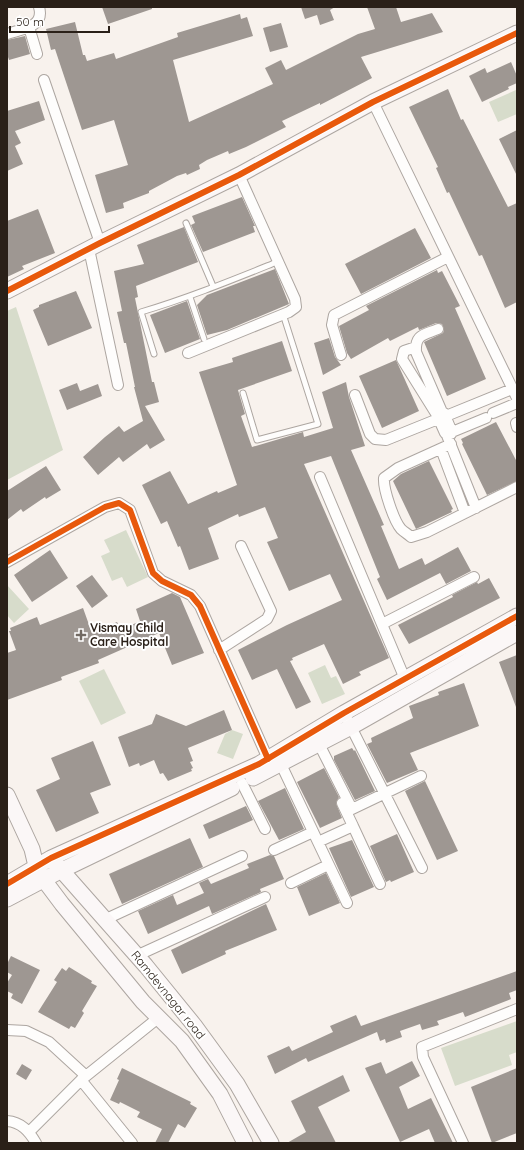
<svg xmlns="http://www.w3.org/2000/svg" width="524" height="1150" font-family="Quicksand,sans-serif">
	<rect width="100%" height="100%" fill="#f8f2ed"/>
	<path fill="#d7dccb" d="M516,90l1,24 -19,8 -9,-20z
		M16,307l47,143 -56,30v-169z
		M126,530l22,47 -21,10 -5,-10 -10,4 -11,-25 9,-4 -6,-12z
		M7,585l22,24 -15,14 -7,-8z
		M325,665l6,13 5,-2 9,18 -23,10 -14,-31z
		M104,669l22,44 -25,12 -22,-44z
		M232,730l11,4 -10,25 -16,-6 8,-19z
		M517,1021v31l-8,3 3,10 -57,21 -14,-38z"/>
	<path fill="#9e9792" d="M102,7h50v2l-44,15z
		M301,7h34l-5,3 4,10 -14,5 -3,-10 -12,4z
		M367,7h29l5,15 31,-9 11,19 -82,25 11,21 -52,27v-2l-38,18 4,6 -40,20 -17,7 -1,-3 -21,9 -8,5 1,4 -13,6 -1,-2 -9,3 -28,15v2l-26,10 1,5 -18,5 -11,-38 33,-10 -14,-45 -32,10 -27,-81 -4,1 -5,-21 29,-7 8,33h2l2,6 27,-8 2,6 62,-22 -1,-4 63,-19 1,5 6,-2 6,19 -80,24 16,62 84,-38 -8,-16 16,-8 5,10 72,-36 17,-5z
		M281,23l7,24 -18,5 -7,-24z
		M25,36l5,18 -21,6 -2,-6v-14z
		M511,62l6,14v7l-9,4 1,2 -27,13 -13,-26 16,-8 2,5z
		M448,89l13,31 2,-1 45,88 9,-4v99l-12,6 -23,-53 -3,1 -30,-64 -2,1 -11,-25 2,-1 -29,-60z
		M39,101l6,19 -30,11 6,12 -6,3 8,18 -16,7v-60z
		M517,130v46l-18,-37z
		M242,197l13,29h-2l2,6 -52,20 -12,-27 4,-2 -3,-7z
		M38,209l17,44 -33,13 2,3 -17,8v-56z
		M184,227l14,35 -62,24 2,11 -3,1 17,84h2l5,20 -14,4 20,34 -15,9 -3,-5 -24,18 -4,-5 -21,18 -15,-18 22,-20 14,-11 5,6 19,-11 -9,-34h1l-9,-44h-2l-7,-31 5,-1 -8,-40 30,-7 -7,-19z
		M415,228l16,30 -70,36 -16,-30z
		M275,269l14,35 -62,26 -20,5 -10,-30 10,-10z
		M437,270l1,3 4,-2 18,35 -5,2 31,71 -39,17 -23,-54 19,-9 1,-3 -2,-6 -6,-1 -17,7 -1,-3 -28,14 -2,-3 -37,21 -4,-6 -8,-27 30,-16 -3,-4z
		M76,291l16,37 -44,18 -15,-36 6,-3v-2z
		M187,301l13,38 -35,14 -15,-38z
		M329,338l6,19 6,8 -18,10 -9,-32z
		M282,341l10,30 -54,19 7,24 -4,2 11,31 51,-15 1,5 29,-9 -11,-36 24,-10 3,15 16,49 -14,4 33,75 -3,1 18,43 23,-11 3,7 33,-18 13,24 -25,13 -6,-11 -53,27 -10,-21 3,-2 -49,-121 -27,8 85,194 -30,14 2,3 -18,9 -19,-40 -32,14 1,2 -3,1 21,41 -15,7 -19,-40 -25,11 -14,-30 49,-25 55,-25 -12,-26 -41,17 -22,-49 11,-4 -13,-31 -26,10 -1,-3 -30,14 11,31 -30,11 -9,-24 -2,1 -11,-26 -6,3 -19,-39 28,-14 18,33 29,-13 1,2 19,-8 -38,-113 34,-10 -1,-4z
		M396,360l23,51 -37,17 -23,-52z
		M77,383l3,8 18,-7 4,12 -35,14 -8,-20z
		M496,422l21,40v19l-30,14 -25,-51 1,-1 -2,-4z
		M429,461l24,48 -2,1 1,2 -36,17 -23,-48 8,-7z
		M46,466l15,24 -15,9 -1,-2 -22,15 -2,-3 -14,11v-29z
		M50,550l18,28 -36,24 -18,-27z
		M92,575l16,21 -16,12 -16,-22z
		M489,578l11,20 -91,46 -11,-19 55,-28 -1,-2 25,-13 1,2z
		M172,593l8,4 24,56 -32,12 -13,-32 -61,27 1,3 -38,14 1,3 -55,20v-47l9,-3 -7,-19h2l-1,-3 27,-11 3,8 43,-17 9,25 25,-11 4,8 19,-9 -4,-12z
		M517,655v52h-1l-17,-45z
		M464,683l15,43 -69,27 8,17 -31,13 -20,-39 5,-2 -1,-4 42,-20 -4,-12 30,-11 -1,-3z
		M224,710l8,20 -44,18 5,13 -3,1 3,6 -2,1 1,2 -24,10 -5,-8 -3,1 -6,-14 -14,6 -1,-3 -10,4 -11,-30 34,-13 4,-10 30,12z
		M93,741l18,44 -21,8 9,20 -43,19 -20,-42 24,-11 -9,-21z
		M352,748l2,3 1,-1 20,41 -20,9 -21,-40v-4z
		M324,768l15,29 -3,6 6,15 -22,10 -23,-46z
		M425,781l33,70 -21,9 -32,-69z
		M285,788l19,41 -25,11 -21,-39z
		M246,806l7,14 -44,19 -6,-14z
		M397,834l17,38 -23,10 -1,-2 -4,2 -16,-36z
		M190,838l13,29 -81,37 -13,-30z
		M352,840l22,47 -23,10 -22,-49z
		M270,855l4,1 10,23 -24,10 1,3 -49,22 -3,-8 -61,28 -10,-23 35,-16 4,10 27,-12 -5,-10 9,-4 3,5 38,-16 -2,-4z
		M326,873l14,30 -31,13 -12,-29z
		M266,904l11,26 -52,21 1,3 -44,20 -11,-24z
		M11,956l29,14 -18,34 -11,-6 2,-4 -6,-3v-8l5,-8 -5,-3v-8z
		M69,967l23,14 -1,2 6,3 -15,25 2,2 -9,15 -4,-2 -2,3 -31,-17 19,-30 -3,-2 8,-12 4,3z
		M517,971v19l-8,3 2,6 -46,18 -2,-5 -26,9 2,4 -17,5 -2,-6 -20,7 2,6 -16,6 -1,-4 -5,2 -3,-9 -69,30 -2,-4 -31,16 -8,-18 22,-10 3,5 41,-19 -3,-6 26,-11 5,11z
		M412,1061l8,15 -21,11 9,22 23,-11 22,45h-18l-6,-14 -29,13 -35,-74 16,-6 5,12z
		M22,1064l10,6 -6,10 -10,-6z
		M122,1068l69,34 -1,2 7,4 -12,20 -7,-4 -10,19h-13l7,-14 -25,-12 3,-5 -20,-10 -1,2 -9,-4 9,-20 -2,-1z
		M517,1068v65l-25,10 -21,-56z
		M343,1075l7,16 -32,16 18,36h-49l19,-11 -15,-31z"/>
	<g fill="none" stroke-linecap="round" stroke-linejoin="round">
		<defs>
			<path id="lane" d="M186,223l27,63
				M190,297l14,42
				M154,354l-13,-42c47,-14 91,-32 136,-50
				M243,393l14,47 61,-16 -35,-110"/>
			<path id="street" d="M29,27l8,27
				M7,34c15,-5 38,-7 32,-27
				M44,80l56,163
				M373,102l144,296
				M89,249l29,136
				M438,329c-14,6 -23,5 -22,23l26,60
				M416,347l-12,4 -2,8 35,56
				M188,353l101,-41 7,-5 -1,-8 -56,-124
				M341,355l-9,-30 2,-10 114,-58
				M355,395l15,39 5,5 11,1 52,-21
				M441,412l3,1 8,19 -1,2 -6,-1 -8,-18z
				M493,413l24,-10
				M446,416l66,-27
				M516,423l1,4
				M452,432l34,-14
				M446,433l30,75
				M451,444l-53,24 -14,10c-1,11 10,43 17,51 3,3 7,5 10,8l16,-5 90,-45
				M441,449l24,64
				M320,477l85,202
				M7,562l98,-55 14,-4 11,7 23,63 9,8 29,14 9,11 68,153
				M382,624l92,-47
				M219,650l48,-31 4,-8 -30,-65
				M344,713l78,155
				M319,744l33,65 69,-33
				M278,758l69,145
				M242,783l23,46
				M353,826l27,58
				M318,842l35,-16 -11,-23
				M274,850l39,-18
				M291,883l37,-18
				M104,920l138,-64
				M136,956l129,-59
				M7,1030l19,1 23,11 37,34
				M81,1080l51,63
				M7,1121c14,1 22,10 29,22
				M29,1132l52,-52 77,-62
				M463,1143l-40,-86 -1,-10 95,-38"/>
			<path id="secondary" d="M7,291l93,-48 139,-68 134,-73 144,-69
				M253,778l98,-51 166,-94
				M7,795l25,54 4,17 8,14 18,24 81,98 39,39 38,53 25,49
				M55,863l91,103 48,59 43,59 34,59
				M7,884l44,-26 208,-94 85,-51 173,-97
				M7,899l53,-28 172,-83"/>
		</defs>
		<use href="#lane" stroke="#ada6a1" stroke-width="7"/>
		<use href="#street" stroke="#ada6a1" stroke-width="12"/>
		<use href="#secondary" stroke="#ada6a1" stroke-width="17"/>
		<use href="#lane" stroke="#fefdfc" stroke-width="5"/>
		<use href="#street" stroke="#fefdfc" stroke-width="10"/>
		<use href="#secondary" stroke="#fbf7f7" stroke-width="15"/>
		<defs>
			<path id="cycleway" d="M7,291l93,-48 139,-68 134,-73 144,-69
				M7,562l98,-55 14,-4 11,7 23,63 9,8 29,14 9,11 68,153
				M7,884l44,-26 208,-94 85,-51 173,-97"/>
		</defs>
		<use href="#cycleway" stroke="#fff" stroke-width="8"/>
		<use href="#cycleway" stroke="#e8590c" stroke-width="6"/>
	</g>
	<path fill="#726a63" stroke="#fff" stroke-width="1.5" d="M79 629h4v4h4v4h-4v4h-4v-4h-4v-4h4z"/>
	<g text-anchor="middle" stroke-width="4" stroke-linejoin="round" paint-order="stroke">
		<g font-size="12" font-weight="bold" fill="#2a2018" stroke="#fff" text-anchor="start">
			<text x="90" y="632">Vismay Child<tspan x="90" dy="14">Care Hospital</tspan></text>
		</g>
		<g font-size="12" fill="#2a2018" stroke="#fff">
			<text transform="translate(168 995) rotate(51)" y="4">Ramdevnagar road</text>
		</g>
	</g>
	<rect width="524" height="1150" fill="none" stroke="#2a2018" stroke-width="16"/>
	<path d="M10 26v6h99v-6" fill="none" stroke="#2a2018" stroke-width="2"/>
	<text x="16" y="26" font-size="12" fill="#2a2018" stroke="#ffffff" stroke-width="3" paint-order="stroke">50 m</text>
</svg>
